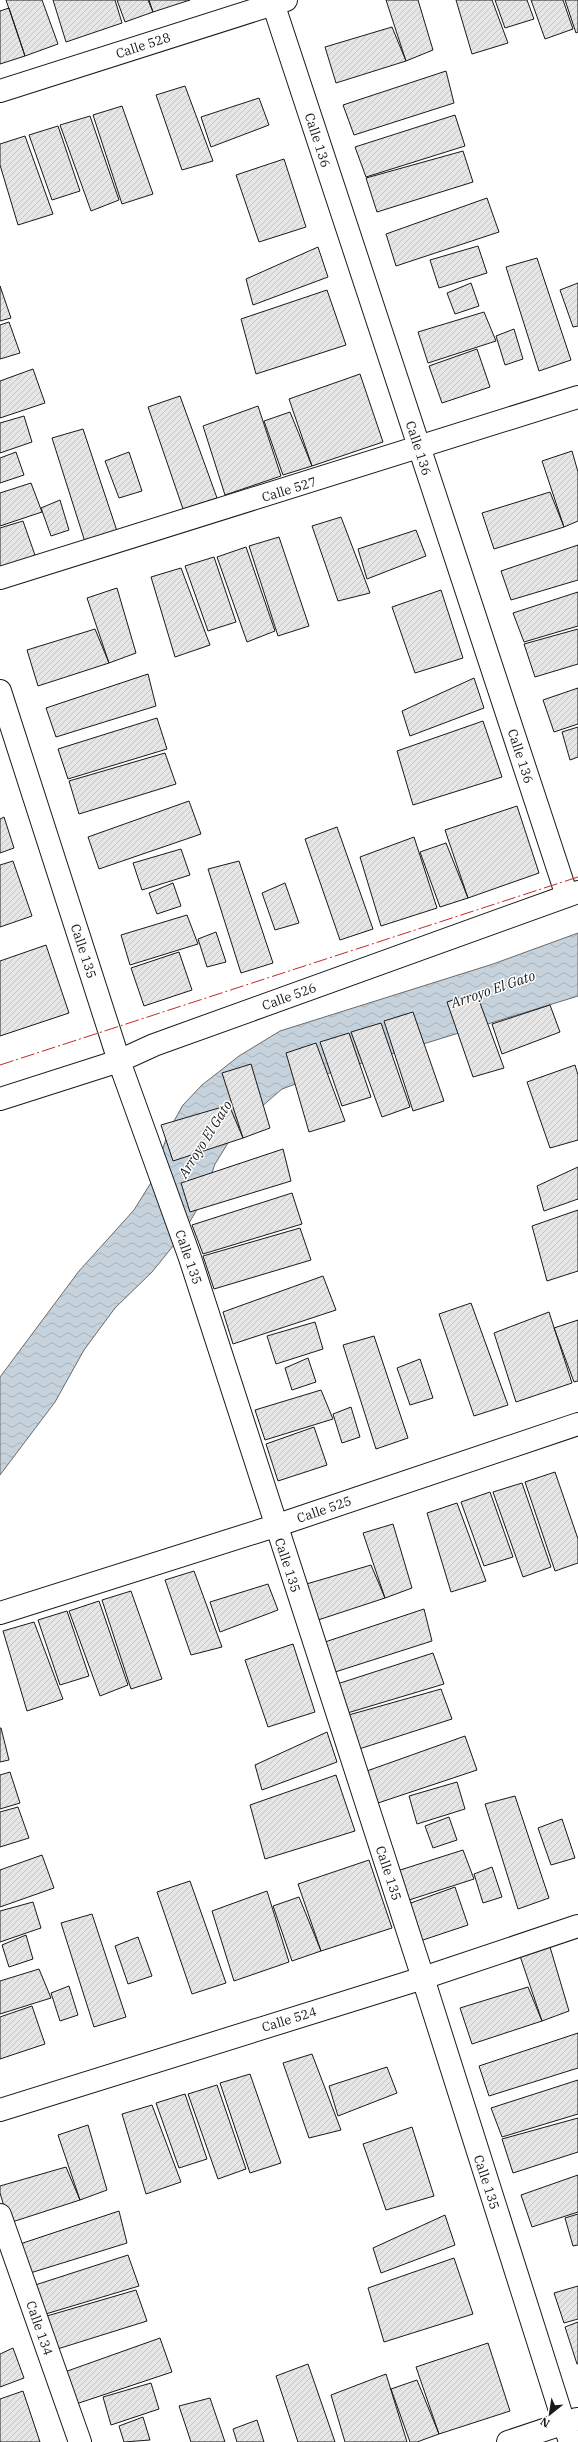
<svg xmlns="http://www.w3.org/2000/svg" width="578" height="2442" font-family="'IBM Plex Serif',serif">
	<defs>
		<pattern id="water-waves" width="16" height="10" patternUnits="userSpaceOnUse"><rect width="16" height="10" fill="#c6d2dc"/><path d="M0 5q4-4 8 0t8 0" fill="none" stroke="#aab4bc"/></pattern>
		<pattern id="building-hatch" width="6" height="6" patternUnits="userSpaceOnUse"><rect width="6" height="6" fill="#e6e6e6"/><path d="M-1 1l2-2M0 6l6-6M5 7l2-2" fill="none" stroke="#c5c5c5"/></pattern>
	</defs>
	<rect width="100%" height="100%" fill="#fff"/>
	<path fill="url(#water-waves)" stroke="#6a6a6a" d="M578,933v63l-274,85 -22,8 -22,19 -24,22 -21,34 -13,37 -20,34 -30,37 -37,36 -31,42 -29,52 -55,73v-98l79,-106 55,-61 18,-29 17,-51 14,-25 19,-20 37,-29 41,-25 213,-67z"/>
	<path fill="url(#building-hatch)" stroke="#1a1a1a" d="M6,0h36l16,44 -33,12z
		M53,0h62l7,23 -56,19z
		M117,0h31l5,12 -28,10z
		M149,0h41l-37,12z
		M386,0h32l15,50 -27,11z
		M456,0h36l16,43 -36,11z
		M495,0h32l7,19 -29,9z
		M531,0h32l10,29 -28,10z
		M565,0h13v32l-2,1z
		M9,8l16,48 -25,8v-53z
		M392,27l14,34 -70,22 -11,-36z
		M446,71l8,32 -100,32 -11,-30z
		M185,86l28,75 -31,9 -26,-75z
		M259,98l10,27 -58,22 -10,-30z
		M122,106l31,88 -31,10 -29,-89z
		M455,115l10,31 -99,31 -11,-30z
		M90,116l29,84 -28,11 -31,-86z
		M58,126l22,65 -28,9 -23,-65z
		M25,136l28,78 -35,11 -18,-60v-21z
		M463,151l10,31 -96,30 -11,-34z
		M284,159l22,68 -47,15 -23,-67z
		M487,198l12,34 -103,34 -10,-32z
		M478,246l9,27 -48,15 -9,-28z
		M318,247l10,30 -75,28 -7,-26z
		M537,258l34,102 -32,11 -33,-104z
		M471,283l8,23 -24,8 -8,-21z
		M578,283v43l-5,1 -13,-37z
		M0,286l11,32 -11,3z
		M327,290l19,55 -90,29 -15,-55z
		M484,312l12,29 -68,22 -10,-31z
		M9,322l11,31 -20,6v-34z
		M514,329l9,30 -18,6 -9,-29z
		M477,349l13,38 -48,16 -13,-37z
		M33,369l12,34 -45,15v-37z
		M360,374l23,68 -71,24 -23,-67z
		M180,396l37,102 -34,11 -35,-102z
		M258,406l23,70 -56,19 -22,-69z
		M290,412l22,54 -29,9 -19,-54z
		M24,416l8,26 -32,11v-30z
		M83,429l34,102 -32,11 -33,-104z
		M572,451l6,21v49l-14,6 -22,-66z
		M16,452l8,23 -24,8v-25z
		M129,452l13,39 -23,7 -14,-37z
		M31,483l11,29 -42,14v-33z
		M550,492l14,35 -70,22 -12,-36z
		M60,500l9,30 -18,6 -10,-28z
		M341,517l29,76 -32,8 -26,-75z
		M23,521l13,37 -36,12v-42z
		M416,530l10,26 -59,23 -9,-30z
		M279,537l30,89 -31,10 -29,-90z
		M578,545v35l-67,20 -10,-29z
		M246,547l29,84 -28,11 -30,-85z
		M214,557l22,65 -28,9 -23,-65z
		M181,568l29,77 -35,12 -24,-80z
		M117,588l19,65 -27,10 -22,-65z
		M441,590l22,68 -48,15 -23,-66z
		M578,592v34l-54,16 -11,-29z
		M95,629l14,34 -71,23 -11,-36z
		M578,629v35l-43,13 -11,-33z
		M148,674l8,32 -100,31 -10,-29z
		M474,678l10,30 -74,28 -8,-25z
		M578,688v36l-24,8 -11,-32z
		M157,718l10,31 -99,30 -10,-30z
		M483,721l19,56 -89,28 -16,-54z
		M578,727v30l-8,3 -8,-28z
		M165,753l11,31 -97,30 -10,-33z
		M189,801l12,33 -102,35 -11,-32z
		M517,806l22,67 -71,25 -23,-68z
		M4,817l10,31 -14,5v-34z
		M337,827l36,102 -33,11 -35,-101z
		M414,837l23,71 -56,18 -21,-69z
		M446,843l22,55 -28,9 -20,-55z
		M181,849l9,26 -48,15 -9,-27z
		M13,861l19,55 -32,11v-62z
		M239,861l34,102 -32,10 -33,-104z
		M173,883l8,23 -24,8 -8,-21z
		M285,883l14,40 -24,7 -13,-37z
		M187,915l11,29 -68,21 -9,-30z
		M216,932l10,30 -19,5 -9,-28z
		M46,945l23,68 -69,23v-75z
		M179,952l13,38 -48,16 -13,-38z
		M476,992l28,76 -31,9 -26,-75z
		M550,1005l10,27 -58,22 -10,-30z
		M413,1012l31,89 -31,10 -29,-90z
		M381,1023l29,84 -28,10 -31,-85z
		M349,1033l22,64 -29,9 -22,-64z
		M316,1043l29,78 -36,11 -23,-79z
		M251,1064l19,64 -27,10 -21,-65z
		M575,1065l3,10v65l-28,8 -23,-66z
		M229,1105l14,33 -70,23 -12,-36z
		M283,1149l8,32 -101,31 -9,-29z
		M578,1167v32l-34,12 -7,-25z
		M292,1193l10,31 -99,30 -11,-29z
		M578,1210v61l-31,10 -15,-55z
		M300,1228l11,32 -97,29 -11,-33z
		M323,1276l13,34 -103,34 -10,-32z
		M471,1303l37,102 -34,11 -35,-102z
		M549,1312l23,71 -56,19 -22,-69z
		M578,1320v61l-4,1 -20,-54z
		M315,1322l8,27 -47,15 -9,-28z
		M374,1336l34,102 -32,11 -33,-104z
		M308,1358l8,24 -24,8 -7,-22z
		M420,1359l13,39 -23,7 -13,-37z
		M321,1390l12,29 -68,21 -10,-30z
		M351,1407l9,30 -18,6 -9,-29z
		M314,1427l13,38 -49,16 -12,-37z
		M555,1472l23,67v24l-23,8 -30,-89z
		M522,1483l29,84 -28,10 -30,-85z
		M490,1492l23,65 -29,9 -23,-64z
		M457,1503l29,78 -35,11 -24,-79z
		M393,1524l19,64 -27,10 -22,-65z
		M371,1565l14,33 -70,23 -12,-36z
		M194,1571l28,76 -31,8 -26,-75z
		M268,1584l10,26 -58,22 -10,-30z
		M131,1591l31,88 -31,10 -29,-89z
		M99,1601l29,84 -28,11 -31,-85z
		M424,1609l8,32 -100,32 -10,-30z
		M67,1611l22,65 -29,9 -22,-65z
		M34,1622l29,77 -36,12 -24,-80z
		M293,1644l22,68 -47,15 -23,-67z
		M433,1653l11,31 -100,30 -10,-29z
		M441,1689l11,30 -96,31 -11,-34z
		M1,1728l8,32 -9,2v-34z
		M327,1732l10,30 -75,28 -7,-25z
		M465,1736l12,34 -102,34 -11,-32z
		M10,1772l10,31 -20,6v-34z
		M336,1775l19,56 -90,28 -15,-54z
		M457,1782l8,27 -48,15 -8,-28z
		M515,1796l34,102 -31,11 -33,-105z
		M18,1807l11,31 -29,9v-35z
		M449,1817l8,23 -24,8 -8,-22z
		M562,1819l13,39 -24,7 -13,-37z
		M463,1850l11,29 -68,22 -9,-30z
		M42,1855l12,33 -54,19v-37z
		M369,1860l23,68 -71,23 -23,-67z
		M492,1867l10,30 -19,6 -9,-29z
		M190,1881l36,102 -34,11 -35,-102z
		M455,1887l13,38 -48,16 -12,-37z
		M267,1891l22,71 -55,19 -22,-70z
		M299,1897l22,54 -29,10 -19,-55z
		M33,1902l8,26 -41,14v-31z
		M92,1914l34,103 -32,10 -33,-104z
		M26,1935l7,24 -24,8 -7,-22z
		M138,1937l14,39 -24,8 -13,-38z
		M550,1947l19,64 -27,10 -22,-65z
		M39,1969l12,29 -51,16v-33z
		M69,1986l9,29 -18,6 -9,-28z
		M528,1987l14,34 -70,23 -12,-36z
		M32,2006l13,38 -45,15v-42z
		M578,2033v35l-89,28 -10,-30z
		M312,2054l29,76 -32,8 -26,-75z
		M387,2067l10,26 -59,23 -9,-30z
		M250,2074l31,89 -31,10 -30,-90z
		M578,2080v34l-76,23 -11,-29z
		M217,2085l29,84 -28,10 -30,-85z
		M185,2094l22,65 -28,9 -23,-65z
		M152,2105l29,77 -35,12 -24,-80z
		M578,2118v34l-65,21 -11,-34z
		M88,2125l19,65 -27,10 -22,-65z
		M412,2127l22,69 -48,14 -23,-66z
		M66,2167l14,33 -71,23 -9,-30v-7z
		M578,2175v37l-46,15 -11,-32z
		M119,2211l8,32 -100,31 -10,-29z
		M578,2214v31l-5,1 -8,-28z
		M445,2215l10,30 -74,28 -8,-25z
		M128,2255l11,31 -100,30 -10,-29z
		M454,2258l19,56 -89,28 -16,-54z
		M578,2286v33l-14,4 -10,-30z
		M136,2290l11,31 -96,30 -11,-33z
		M578,2322v42h-1l-12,-37z
		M160,2338l12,34 -102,34 -11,-32z
		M488,2343l22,68 -71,23 -23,-67z
		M13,2348l11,30 -24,9v-33z
		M308,2364l27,78h-37l-22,-66z
		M386,2374l21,68h-62l-14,-47z
		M417,2380l22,54 -22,8h-7l-19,-53z
		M151,2383l8,26 -48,16 -8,-28z
		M23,2391l17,51h-40v-43z
		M210,2398l15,44h-34l-12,-36z
		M143,2417l7,23 -26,2 -5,-16z
		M257,2420l7,22h-27l-4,-13z"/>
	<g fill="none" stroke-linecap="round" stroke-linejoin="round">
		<defs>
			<path id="minor" d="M272,0l295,896
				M0,91l286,-91
				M0,578l578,-181
				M0,691l119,370 71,197 233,720 147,464
				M0,1099l119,-38 35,-16 424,-153
				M0,1613l275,-87 303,-102
				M0,2110l423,-132 155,-52
				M0,2215l80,227
				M508,2442l69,-23"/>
		</defs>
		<use href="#minor" stroke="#1a1a1a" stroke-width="24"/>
		<use href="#minor" stroke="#fff" stroke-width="22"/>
		<path stroke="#c62828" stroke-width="1" stroke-dasharray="14 3 2 3" stroke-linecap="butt" d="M0,1065l578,-188"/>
	</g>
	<g text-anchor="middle" stroke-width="3" stroke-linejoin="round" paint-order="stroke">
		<g font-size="13" fill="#1a1a1a" stroke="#fff">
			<text transform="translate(143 45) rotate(-18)" y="5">Calle 528</text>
			<text transform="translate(318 140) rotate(72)" y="5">Calle 136</text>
			<text transform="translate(419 448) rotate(72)" y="5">Calle 136</text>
			<text transform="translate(289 489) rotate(-17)" y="5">Calle 527</text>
			<text transform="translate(521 756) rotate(72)" y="5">Calle 136</text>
			<text transform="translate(84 951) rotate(72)" y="5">Calle 135</text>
			<text transform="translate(289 996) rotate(-20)" y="5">Calle 526</text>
			<text transform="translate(189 1257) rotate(71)" y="5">Calle 135</text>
			<text transform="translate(324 1509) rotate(-19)" y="5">Calle 525</text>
			<text transform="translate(288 1565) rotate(72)" y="5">Calle 135</text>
			<text transform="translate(389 1873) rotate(72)" y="5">Calle 135</text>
			<text transform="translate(289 2019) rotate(-17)" y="5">Calle 524</text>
			<text transform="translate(487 2182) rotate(72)" y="5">Calle 135</text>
			<text transform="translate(40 2328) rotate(71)" y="5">Calle 134</text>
		</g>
		<g font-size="14" font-style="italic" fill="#1a1a1a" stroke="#fff">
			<text transform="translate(493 989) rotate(-19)" y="5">Arroyo El Gato</text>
			<text transform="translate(205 1139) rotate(-58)" y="5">Arroyo El Gato</text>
		</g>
	</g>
	<g transform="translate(550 2414) rotate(210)" stroke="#ffffff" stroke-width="3" paint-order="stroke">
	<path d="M0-3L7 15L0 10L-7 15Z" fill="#1a1a1a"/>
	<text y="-6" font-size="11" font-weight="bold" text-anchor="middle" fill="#1a1a1a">N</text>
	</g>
</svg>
